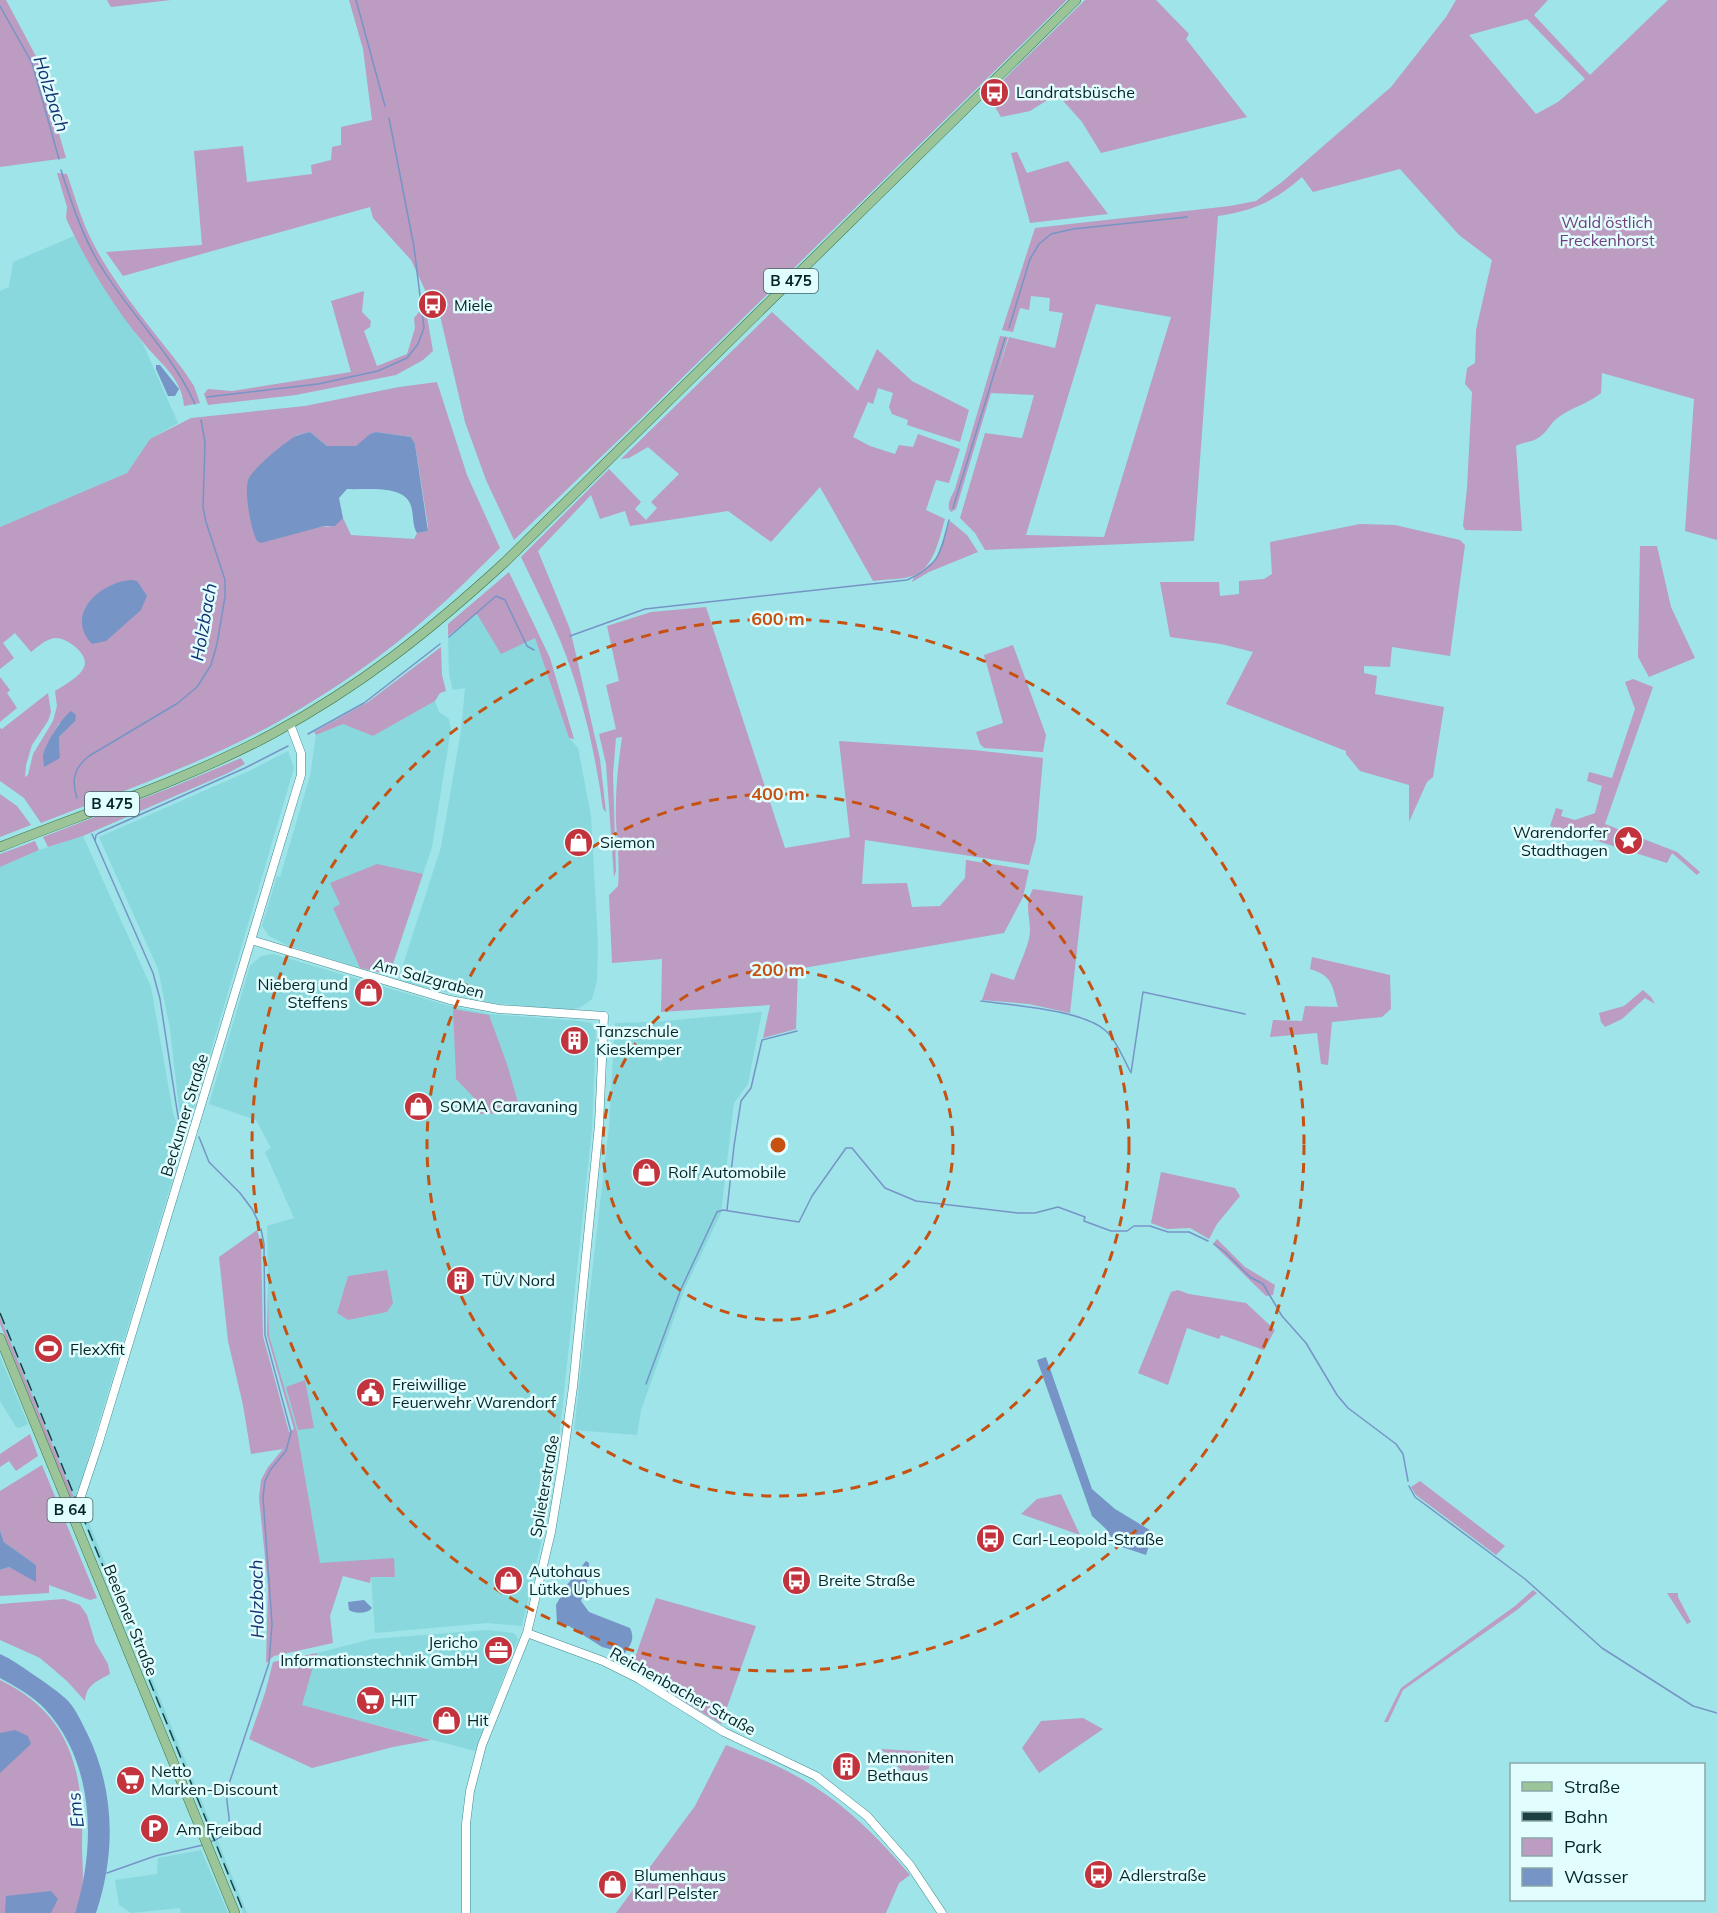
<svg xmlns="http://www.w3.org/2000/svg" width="1717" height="1913" font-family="Mulish,sans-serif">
	<rect width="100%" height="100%" fill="#9ee4e9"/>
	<path fill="#88d8dd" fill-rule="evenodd" d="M74,236l35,59 34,49 35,79 -28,16 -23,34 -127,54v-236l9,-4 4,-25z
		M478,614l57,24 34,100 9,10 13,68 7,127 -1,38 -5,18 -11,8 -12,3 -78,-7 -86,-21 -4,-11 40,-124 20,-116 4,-43 -12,2 -4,-16 -1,-38z
		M435,701l4,11 10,7 2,10 -19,118 -9,27 -46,-9 -37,39 -7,4 27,60 -73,-23 -18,-9 -7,-10 15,-50 3,1 30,-101 6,-41 27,-11 30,12z
		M288,751l6,17 -105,357 -7,-6 -3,-11 -9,-79 -12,-60 -59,-132 150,-66z
		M83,836l68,151 22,126 7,19 6,3 -107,353 -3,3 171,422h-4l-243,-596v-450l39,-17z
		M273,954l173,51 44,9 91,7 10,2 5,7 -4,99 -32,301 -10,75 -28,121 -35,-3 -112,10 -4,-56 -51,-13 -23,-133 -28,-96 -2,-109 27,-8 -29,-66 6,-4 -15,-28 -47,-16 41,-138 11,-10zM454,1009l67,103 -44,2 -2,-15 -19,-20zM386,1270l1,42 -39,8 -11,-7 11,-37z
		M762,1012l-14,72 -14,19 -13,110 -36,75 -44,122 -4,25 -63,-5 35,-304 6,-103 38,-1z
		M0,1356l28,68 -8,4 -4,-1 -16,-26z
		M487,1630l27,3 4,6 -43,112 -174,-46 16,-52 55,-14z
		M201,1850l27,63h-47l-1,-5 -49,5 -12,-8 -4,-25 42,-6 1,-16z"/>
	<path fill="#bc9cc0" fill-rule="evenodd" d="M0,0h6l32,60 28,98 -66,9z
		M107,0h64l-60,7z
		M349,0h718l-439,431 -114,109 -28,-60 -21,-58 -31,-132 -8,2 -15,-32 -38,-42 -3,-11 -247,69 -17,-24 96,-7 -8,-94 49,-5 4,36 65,-8 -1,-9 20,-5 1,-13 9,-2v-18l31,-7 -9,-71z
		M1085,0h71l33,34 -3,5 61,78 -146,36 -19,-31 -25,-28 -27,17 -29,6 -13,-22z
		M1456,0h92l-14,15 56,60 78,-75h49v540l-32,-9 9,-132 -92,-26 -1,20c-14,12 -33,15 -46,27 -6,6 -9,13 -17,18 -6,4 -15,4 -22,8l6,85 -57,-1 -2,-4 4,-38 5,-96 -7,-8 2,-16 8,-5 1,-33 16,-70 -33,-25 -59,-66 -87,23 -11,-15c-27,24 -49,34 -84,39l-24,325 -209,9 -10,-17 -15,-15 25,-85 37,5 12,-43 -43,-2 -35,116 -5,3c-6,-7 1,-16 4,-23l45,-153 8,1 -11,38 12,-38 46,11 8,-35 -14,-2 1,-13 -19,-2 -2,14 -9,-2 -7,24 -11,-2 33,-102 195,-22 26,-5 26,-19 109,-95 55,-70zM1527,19l58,60 -27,23 -22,12 -67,-79zM1096,304l75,13 -67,220 -78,-2z
		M1017,152l10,21 41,-12 40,53 -78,9 -19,-70z
		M57,173l10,1c6,17 11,35 18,52 22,52 65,100 99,145l10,15 6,17 -16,3c-2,-29 -26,-44 -42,-65 -12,-14 -23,-30 -33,-45 -16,-25 -31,-51 -43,-78l1,-11z
		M364,291l-2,21 9,9 -1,6 -6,4 13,35 30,-12 8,-26 -1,-10 11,-13 8,46 -10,9 -27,15 -100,20 -88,10 -4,-11 4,-5 24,2 119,-19 -20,-71z
		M772,312l86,79 19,-42 35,32 57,29 -9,32 -53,-17 1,-5 -16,-6 -3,-7 4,-14 -15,-5 -5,16 -5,-2 -15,35 17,9 25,8 4,-9 14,2 5,-13 42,15 -11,34 -13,-3 -10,30 19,9c-6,20 -11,50 -33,57 -12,4 -27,3 -39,5l-53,-94 -49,55 -43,-31 -98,15 -5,-15 -25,8 -9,-24 -53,56 32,78 30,130 6,53 -3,-3c-8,-58 -21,-115 -43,-169 -12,-28 -26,-56 -39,-83l88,-88 32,33 -6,7 11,11 11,-12 -6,-6 28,-28 -31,-27 -19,11 -8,1z
		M437,382l30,93 33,73c-23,22 -45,45 -69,66 -45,40 -96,75 -148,105 -76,43 -161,72 -242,104l-17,-25 -24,-17v-53l2,1 46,-36 3,19 -3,9 -16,24 -6,20 -1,12 3,-2 5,-21 20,-33 4,-15 -2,-15c9,-6 25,-14 29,-24 6,-13 -18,-30 -29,-29 -10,1 -17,9 -24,14l-16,-19 -12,10 11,15 -14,11v-142l127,-54 23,-34 41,-21 114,-12 94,-19zM310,432l17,14h29l20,-14 35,5 4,7 13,82v5l-11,2 -3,6 -63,-4 -8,-17 -15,9 -4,-1 -67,15 -9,-42 -1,-16 50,-48zM74,721l-15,16 1,21 -15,-9 14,-26z
		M950,521l17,14 11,17 -49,20 -17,10 2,-5 22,-18z
		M1360,524l35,1 65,15 5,5 -15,111 -58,-9 -2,20 -26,-1v7l13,3 -2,18 69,13 -11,70 -6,5 -18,40v-37l-49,-14 -14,-17v-3l-120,-47 27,-52 -32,-8 -51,-7 -10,-55h59l1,14 19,-2v-13l25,-2 8,-5 -2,-32z
		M1640,546h17l14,61 24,51 -46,19 -11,-20z
		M509,572l41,86 24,81 -5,-1 -34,-100 -34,16 -24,-40 -29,22v-12z
		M706,607l79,241 65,-11 -11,-96 135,9 69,8 -7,81 -7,26 -164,-25 -3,44 45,-1 5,24 28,-1 25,-28 1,-18 63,10 -6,27 -19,36 -206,36 -2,60 -33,9 7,-33 -109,7 1,-53 -50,4 -3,-68 9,-9c2,-22 -1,-43 -2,-65 -1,-28 2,-56 6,-84l-6,1 -3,36 3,97 -2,6 -8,-113 -7,-30 17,-5 -10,-44 13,-4 -12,-55 44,-14z
		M1013,645l33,90 -3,17 -59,-4 -4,-4 -4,-12 27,-9 -19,-68z
		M441,647l1,28 4,16 -6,2 -5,8 -62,35 -30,-12 -27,11 -2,-3 54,-30z
		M0,677l10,13 -3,3 10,15 -17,14z
		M1633,679l20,8 -48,137 72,28 23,20 -3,3 -25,-22 -5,10 -117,-37 6,-18 7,2 -2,6 14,4 20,-7 7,-27 -15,-5 2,-9 23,6 23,-69 -10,-27z
		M241,758l4,6 -17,9 -145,63 -35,11 -5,-10 132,-51z
		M0,794l17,12 14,19 -31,12z
		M35,841l4,9 -39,17v-13z
		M377,864l46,10 -32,96 -8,3 -23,-5 -27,-60 7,-4 -10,-21z
		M1033,889l50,7 -13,117 -41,-9 -47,-4 9,-27 23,7c4,-13 16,-36 16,-49 0,-16 -6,-27 3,-42z
		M1312,957l78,18 1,34 -9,8 -50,5 -4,43 -7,-1 -4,-31 -47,4 3,-17 29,1 3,-15 33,1c-6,-22 -5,-31 -28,-38z
		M1643,990l8,7 4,7 -10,-6 -23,21 -17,8 -4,-5 -2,-9 25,-7z
		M453,1009l36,6 18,49 14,49 -44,1 -2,-15 -19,-20z
		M1161,1172l74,16 5,8 -23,28 -8,15 -19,-11 -23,1 -16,-6z
		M257,1230l4,14 2,92 26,96 5,-3 -27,-94 1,-48 1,48 28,96 23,132 74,-5 1,19h-24l-1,6 -27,-7 -13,40 3,27 -59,13 -8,7 2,-76 -9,-89 2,-18 7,-13 15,-18 -32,5 -8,-49 -15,-64 -9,-84z
		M1217,1239l28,28 30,18 -2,10 -7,1 -53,-52z
		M387,1270l6,33 -6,9 -39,8 -11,-7 11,-37z
		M1178,1290l11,4 57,9 29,27 -11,20 -43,-15 -2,4 -32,-11 -19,57 -30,-12 33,-81z
		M0,1317l74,181 -4,-1 -70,-173z
		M305,1380l9,48 -16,2 -12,-43z
		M30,1434l8,22 -22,15 -7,-10 -9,6v-13z
		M42,1465l55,133 -7,2 -41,-15v8l-49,3v-26l9,-3 27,14v-16l-32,-23 -4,-12v-39z
		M1420,1481l85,65 -9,9 -80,-60 -5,-8z
		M1061,1494l19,41 -59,-21 16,-15z
		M1533,1590l4,3 -20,17 -114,80 -15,32h-4l17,-34 114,-82z
		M1667,1593h11v4l13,25 -4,2z
		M656,1598l100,28 -35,98 -90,-55z
		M64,1599l16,6 7,10 8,27 13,22 2,10c-13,7 -24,11 -25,27l-18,-20 -27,-23 -40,-18v-36z
		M317,1653l-15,52 129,35 -38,7 -81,21 -63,-29 16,-46 8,-31z
		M0,1680c71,34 84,92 82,165 0,15 2,31 0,46 -1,7 -5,15 -7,22h-75z
		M1083,1718l20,11 -64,44 -17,-25 19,-27z
		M726,1745c24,10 50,19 72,32 44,24 80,60 112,98l-11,8 -13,30h-270l79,-107z
		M881,1749l50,3 -2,17 -23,6z"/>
	<path fill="#7794c7" d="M156,365h4l19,24 -4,7h-7l-12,-27z
		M310,432l17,14h29l14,-12 6,-2 35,5 4,7 13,87 -11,2c-5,-8 -3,-18 -6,-27 -6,-22 -45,-16 -64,-17l-8,9 4,20 -8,8h-11l-63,17 -4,-2c-6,-10 -13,-50 -9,-61 4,-11 37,-38 48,-44 4,-2 10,-3 14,-4z
		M131,580l6,1 10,15 -6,14 -35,31 -14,3c-28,-29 8,-62 39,-64z
		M71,711l5,4 -1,6 -16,16 1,21 -16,9c0,-2 -1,-9 -1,-10 0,-10 20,-41 28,-46z
		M1046,1357l46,132 23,20 38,23 -7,23 -30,-10 -10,-16 -14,-13 -55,-156z
		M0,1530l4,12 32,23v17l-27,-15 -9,3z
		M586,1561l3,2 -1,15 -7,23 8,11 41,16c5,11 1,16 -5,25l-23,-6 -33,-21 -12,-2 -1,-19 11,-20z
		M364,1600l8,8c-5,6 -17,6 -23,2l-1,-8z
		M0,1654c11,5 21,12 31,19 12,8 24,16 34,25 10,9 16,23 22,35 28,57 29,121 9,180h-21c21,-66 20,-150 -30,-204 -11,-12 -30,-23 -45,-31z
		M15,1730l13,6 3,8 -31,29v-40z
		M51,1891l7,8 -7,14h-46l1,-17z"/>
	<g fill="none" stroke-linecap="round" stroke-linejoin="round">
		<path stroke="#7794c7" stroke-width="1.5" d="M356,0l29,106
			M0,6l32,57 27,96
			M61,170c10,31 20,62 36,90 29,50 74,91 98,144
			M1009,328l21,-69 9,-15 12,-10 22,-5 114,-12
			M207,397l111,-13 60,-13 29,-13 11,-14 6,-16 -10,-81 -25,-129
			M953,508l52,-170
			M570,636l75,-27 262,-29c33,-15 33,-26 42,-60
			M449,637l47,-41 9,4 22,46 7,4
			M308,734l56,-31 76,-59
			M77,798c-6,-18 -3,-30 12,-42l89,-53 19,-16 14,-22 6,-21 8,-47v-17l-19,-58 -3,-15 2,-65 -4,-22
			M92,834l61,139 7,26 17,111 2,11 7,8
			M95,841l1,-6 3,-2 146,-65 43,-22
			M981,1001c30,4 103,9 125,30 11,10 17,27 24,40
			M1131,1073l12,-81 102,22
			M199,1137l10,25 31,31 12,16 7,14
			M727,1210l7,-64 7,-45 10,-13 11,-48 35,-9
			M1214,1244l11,8 25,25 13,7 19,32 24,27 31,52 11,13 48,36 7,10 5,27
			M646,1384l35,-95 36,-77 6,-2 76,12 13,-26 34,-48h6l33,40 31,13 102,12h17l23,-6 27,10 -1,4 27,10h16l7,-5h16l18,6h21l19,9
			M1409,1486l6,11 110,82 77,69 91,58 24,7
			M210,1842c32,-11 14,-28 17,-52l42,-127 3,-39 -9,-127 2,-16 6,-12 15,-18 5,-19 -26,-97 -1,-91 -3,-15
			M107,1873l48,-17 48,-11"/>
		<defs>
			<path id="tertiary" d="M251,940l199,60 49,9 105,7 -5,109 -26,262 -11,79 -11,66 -24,101 -45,112 -12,46 -4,33v89
				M71,1510l7,-5 20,-60 203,-670v-22l-11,-29
				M527,1633l76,28 36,18 85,53 92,44 51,40 43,49 32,48"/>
			<path id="primary" d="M0,847c91,-36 186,-67 272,-113 89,-48 159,-104 233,-172l571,-562
				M0,1338l235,575"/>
		</defs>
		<use href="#tertiary" stroke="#448a8f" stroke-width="9"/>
		<use href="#primary" stroke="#3c7343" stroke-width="10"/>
		<use href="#tertiary" stroke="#fff" stroke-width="8"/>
		<use href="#primary" stroke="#9bc598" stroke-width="9"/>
		<path stroke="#1c4042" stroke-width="1.5" stroke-dasharray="12 6" stroke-linecap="butt" d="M0,1313l244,600"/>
	</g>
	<g fill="none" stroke="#c65110" stroke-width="3" stroke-dasharray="10 8">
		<circle cx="778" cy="1145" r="175"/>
		<circle cx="778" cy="1145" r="351"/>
		<circle cx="778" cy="1145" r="526"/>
	</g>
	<defs>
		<symbol id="bus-disc" viewBox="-11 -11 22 22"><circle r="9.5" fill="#c3333d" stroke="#e2fdfe"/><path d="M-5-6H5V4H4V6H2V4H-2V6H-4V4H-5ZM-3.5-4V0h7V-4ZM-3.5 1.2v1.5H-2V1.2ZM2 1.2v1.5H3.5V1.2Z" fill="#fff"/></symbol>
		<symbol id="sight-disc" viewBox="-11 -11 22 22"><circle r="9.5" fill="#c3333d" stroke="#e2fdfe"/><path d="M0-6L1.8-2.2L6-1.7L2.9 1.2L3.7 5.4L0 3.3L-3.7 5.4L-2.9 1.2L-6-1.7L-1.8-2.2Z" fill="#fff"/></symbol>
		<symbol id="shop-disc" viewBox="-11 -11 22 22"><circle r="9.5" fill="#c3333d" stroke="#e2fdfe"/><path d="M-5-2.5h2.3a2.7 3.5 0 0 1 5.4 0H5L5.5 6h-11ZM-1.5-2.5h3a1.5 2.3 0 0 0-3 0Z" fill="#fff"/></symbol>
		<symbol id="building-disc" viewBox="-11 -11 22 22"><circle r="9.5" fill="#c3333d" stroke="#e2fdfe"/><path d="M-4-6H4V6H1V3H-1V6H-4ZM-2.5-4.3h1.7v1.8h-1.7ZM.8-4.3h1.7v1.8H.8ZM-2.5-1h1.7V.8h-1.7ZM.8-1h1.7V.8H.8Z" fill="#fff"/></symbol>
		<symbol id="stadium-disc" viewBox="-11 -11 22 22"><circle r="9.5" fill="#c3333d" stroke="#e2fdfe"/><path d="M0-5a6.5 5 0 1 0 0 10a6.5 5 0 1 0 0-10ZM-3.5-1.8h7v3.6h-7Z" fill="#fff"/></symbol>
		<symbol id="civic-disc" viewBox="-11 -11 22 22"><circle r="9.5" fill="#c3333d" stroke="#e2fdfe"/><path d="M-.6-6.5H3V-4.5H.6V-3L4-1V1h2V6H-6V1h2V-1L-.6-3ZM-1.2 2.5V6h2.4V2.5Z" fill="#fff"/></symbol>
		<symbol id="office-disc" viewBox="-11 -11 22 22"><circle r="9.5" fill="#c3333d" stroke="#e2fdfe"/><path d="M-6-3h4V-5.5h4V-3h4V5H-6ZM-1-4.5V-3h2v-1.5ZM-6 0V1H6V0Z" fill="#fff"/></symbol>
		<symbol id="supermarket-disc" viewBox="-11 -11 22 22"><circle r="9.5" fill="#c3333d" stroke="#e2fdfe"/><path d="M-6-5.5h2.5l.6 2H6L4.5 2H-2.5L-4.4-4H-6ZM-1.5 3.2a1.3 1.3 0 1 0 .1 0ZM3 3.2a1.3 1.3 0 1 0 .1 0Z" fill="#fff"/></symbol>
		<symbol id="parking-disc" viewBox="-11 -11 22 22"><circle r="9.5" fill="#c3333d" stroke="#e2fdfe"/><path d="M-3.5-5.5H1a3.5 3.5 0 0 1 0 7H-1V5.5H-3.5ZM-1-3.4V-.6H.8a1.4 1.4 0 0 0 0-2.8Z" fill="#fff"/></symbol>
	</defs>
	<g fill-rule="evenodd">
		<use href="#bus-disc" x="978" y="76" width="33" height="33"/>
		<use href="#bus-disc" x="416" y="288" width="33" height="33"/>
		<use href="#sight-disc" x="1612" y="824" width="33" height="33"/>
		<use href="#shop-disc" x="562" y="826" width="33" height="33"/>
		<use href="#shop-disc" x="352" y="976" width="33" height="33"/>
		<use href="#building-disc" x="558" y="1024" width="33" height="33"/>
		<use href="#shop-disc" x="402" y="1090" width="33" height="33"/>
		<use href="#shop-disc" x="630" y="1156" width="33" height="33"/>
		<use href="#building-disc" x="444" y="1264" width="33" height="33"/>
		<use href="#stadium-disc" x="32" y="1332" width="33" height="33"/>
		<use href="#civic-disc" x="354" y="1376" width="33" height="33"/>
		<use href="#bus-disc" x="974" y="1522" width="33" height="33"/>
		<use href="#shop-disc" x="492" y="1564" width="33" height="33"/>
		<use href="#bus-disc" x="780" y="1564" width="33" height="33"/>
		<use href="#office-disc" x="482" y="1634" width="33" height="33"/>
		<use href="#supermarket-disc" x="354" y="1684" width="33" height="33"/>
		<use href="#shop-disc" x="430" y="1704" width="33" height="33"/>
		<use href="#building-disc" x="830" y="1750" width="33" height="33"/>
		<use href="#supermarket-disc" x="114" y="1764" width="33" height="33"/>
		<use href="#parking-disc" x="138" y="1812" width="33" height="33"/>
		<use href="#bus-disc" x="1082" y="1858" width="33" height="33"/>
		<use href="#shop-disc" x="596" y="1868" width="33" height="33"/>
	</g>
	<g text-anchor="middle" stroke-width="5" stroke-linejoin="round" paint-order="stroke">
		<g fill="#e2fdfe" stroke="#486567" stroke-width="1.5">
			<rect x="764" y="269" width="54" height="24" rx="4.5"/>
			<rect x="85" y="792" width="54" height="24" rx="4.5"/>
			<rect x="47.5" y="1498" width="45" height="24" rx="4.5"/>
		</g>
		<g font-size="15" font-weight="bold" fill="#062426">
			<text x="791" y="286">B 475</text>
			<text x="112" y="809">B 475</text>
			<text x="70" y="1515">B 64</text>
		</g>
		<g font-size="16" fill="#062426" stroke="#e2fdfe" text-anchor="start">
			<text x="1016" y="98">Landratsbüsche</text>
			<text x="454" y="311">Miele</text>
			<text x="1608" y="838" text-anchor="end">Warendorfer<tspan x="1608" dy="18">Stadthagen</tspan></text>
			<text x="600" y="848">Siemon</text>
			<text x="348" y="990" text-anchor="end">Nieberg und<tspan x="348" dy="18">Steffens</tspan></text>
			<text x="596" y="1037">Tanzschule<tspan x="596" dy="18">Kieskemper</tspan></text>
			<text x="440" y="1112">SOMA Caravaning</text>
			<text x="668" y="1178">Rolf Automobile</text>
			<text x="482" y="1286">TÜV Nord</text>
			<text x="70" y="1355">FlexXfit</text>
			<text x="392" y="1390">Freiwillige<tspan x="392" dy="18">Feuerwehr Warendorf</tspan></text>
			<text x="1012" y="1545">Carl-Leopold-Straße</text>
			<text x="529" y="1577">Autohaus<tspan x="529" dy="18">Lütke Uphues</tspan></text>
			<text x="818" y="1586">Breite Straße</text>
			<text x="478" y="1648" text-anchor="end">Jericho<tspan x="478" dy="18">Informationstechnik GmbH</tspan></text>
			<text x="391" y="1706">HIT</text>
			<text x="467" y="1726">Hit</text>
			<text x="867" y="1763">Mennoniten<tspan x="867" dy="18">Bethaus</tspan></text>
			<text x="151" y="1777">Netto<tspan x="151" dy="18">Marken-Discount</tspan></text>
			<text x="176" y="1835">Am Freibad</text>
			<text x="634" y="1881">Blumenhaus<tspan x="634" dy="18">Karl Pelster</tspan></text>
			<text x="1119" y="1881">Adlerstraße</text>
		</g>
		<g font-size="16" fill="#733d7b" stroke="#e2fdfe">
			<text x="1607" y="228">Wald östlich<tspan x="1607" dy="18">Freckenhorst</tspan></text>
		</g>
		<g font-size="16" fill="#062426" stroke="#e2fdfe">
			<text transform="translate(429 978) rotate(15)" y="6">Am Salzgraben</text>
			<text transform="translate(184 1115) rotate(-73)" y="6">Beckumer Straße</text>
			<text transform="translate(544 1486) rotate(-80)" y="6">Splieterstraße</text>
			<text transform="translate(131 1620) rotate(68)" y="6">Beelener Straße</text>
			<text transform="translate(683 1691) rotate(29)" y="6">Reichenbacher Straße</text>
		</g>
		<g font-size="18" font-style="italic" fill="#133270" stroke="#e2fdfe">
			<text transform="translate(51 94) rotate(72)" y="6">Holzbach</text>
			<text transform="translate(204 622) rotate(-80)" y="6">Holzbach</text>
			<text transform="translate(257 1599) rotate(-91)" y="6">Holzbach</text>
			<text transform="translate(76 1810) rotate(-97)" y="6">Ems</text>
		</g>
	</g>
	<circle cx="778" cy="1145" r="9" fill="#c65110" stroke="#e2fdfe" stroke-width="3"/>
	<g font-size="18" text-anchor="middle" font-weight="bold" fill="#c65110" stroke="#e2fdfe" stroke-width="5" stroke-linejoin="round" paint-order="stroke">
		<text x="778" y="625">600 m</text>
		<text x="778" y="800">400 m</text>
		<text x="778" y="976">200 m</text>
	</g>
	<rect x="1510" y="1763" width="195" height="138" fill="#e2fdfe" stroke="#8aa6a8" stroke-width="1.5"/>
	<rect x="1522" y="1782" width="30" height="9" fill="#9bc598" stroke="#8aa6a8" stroke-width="1.5"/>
	<text x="1564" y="1793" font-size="18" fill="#062426">Straße</text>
	<rect x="1522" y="1812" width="30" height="9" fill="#1c4042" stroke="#8aa6a8" stroke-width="1.5"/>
	<text x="1564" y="1823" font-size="18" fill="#062426">Bahn</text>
	<rect x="1522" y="1838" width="30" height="18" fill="#bc9cc0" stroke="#8aa6a8" stroke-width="1.5"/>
	<text x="1564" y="1853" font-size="18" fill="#062426">Park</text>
	<rect x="1522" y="1868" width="30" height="18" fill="#7794c7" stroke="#8aa6a8" stroke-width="1.5"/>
	<text x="1564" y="1883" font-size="18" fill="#062426">Wasser</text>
</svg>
